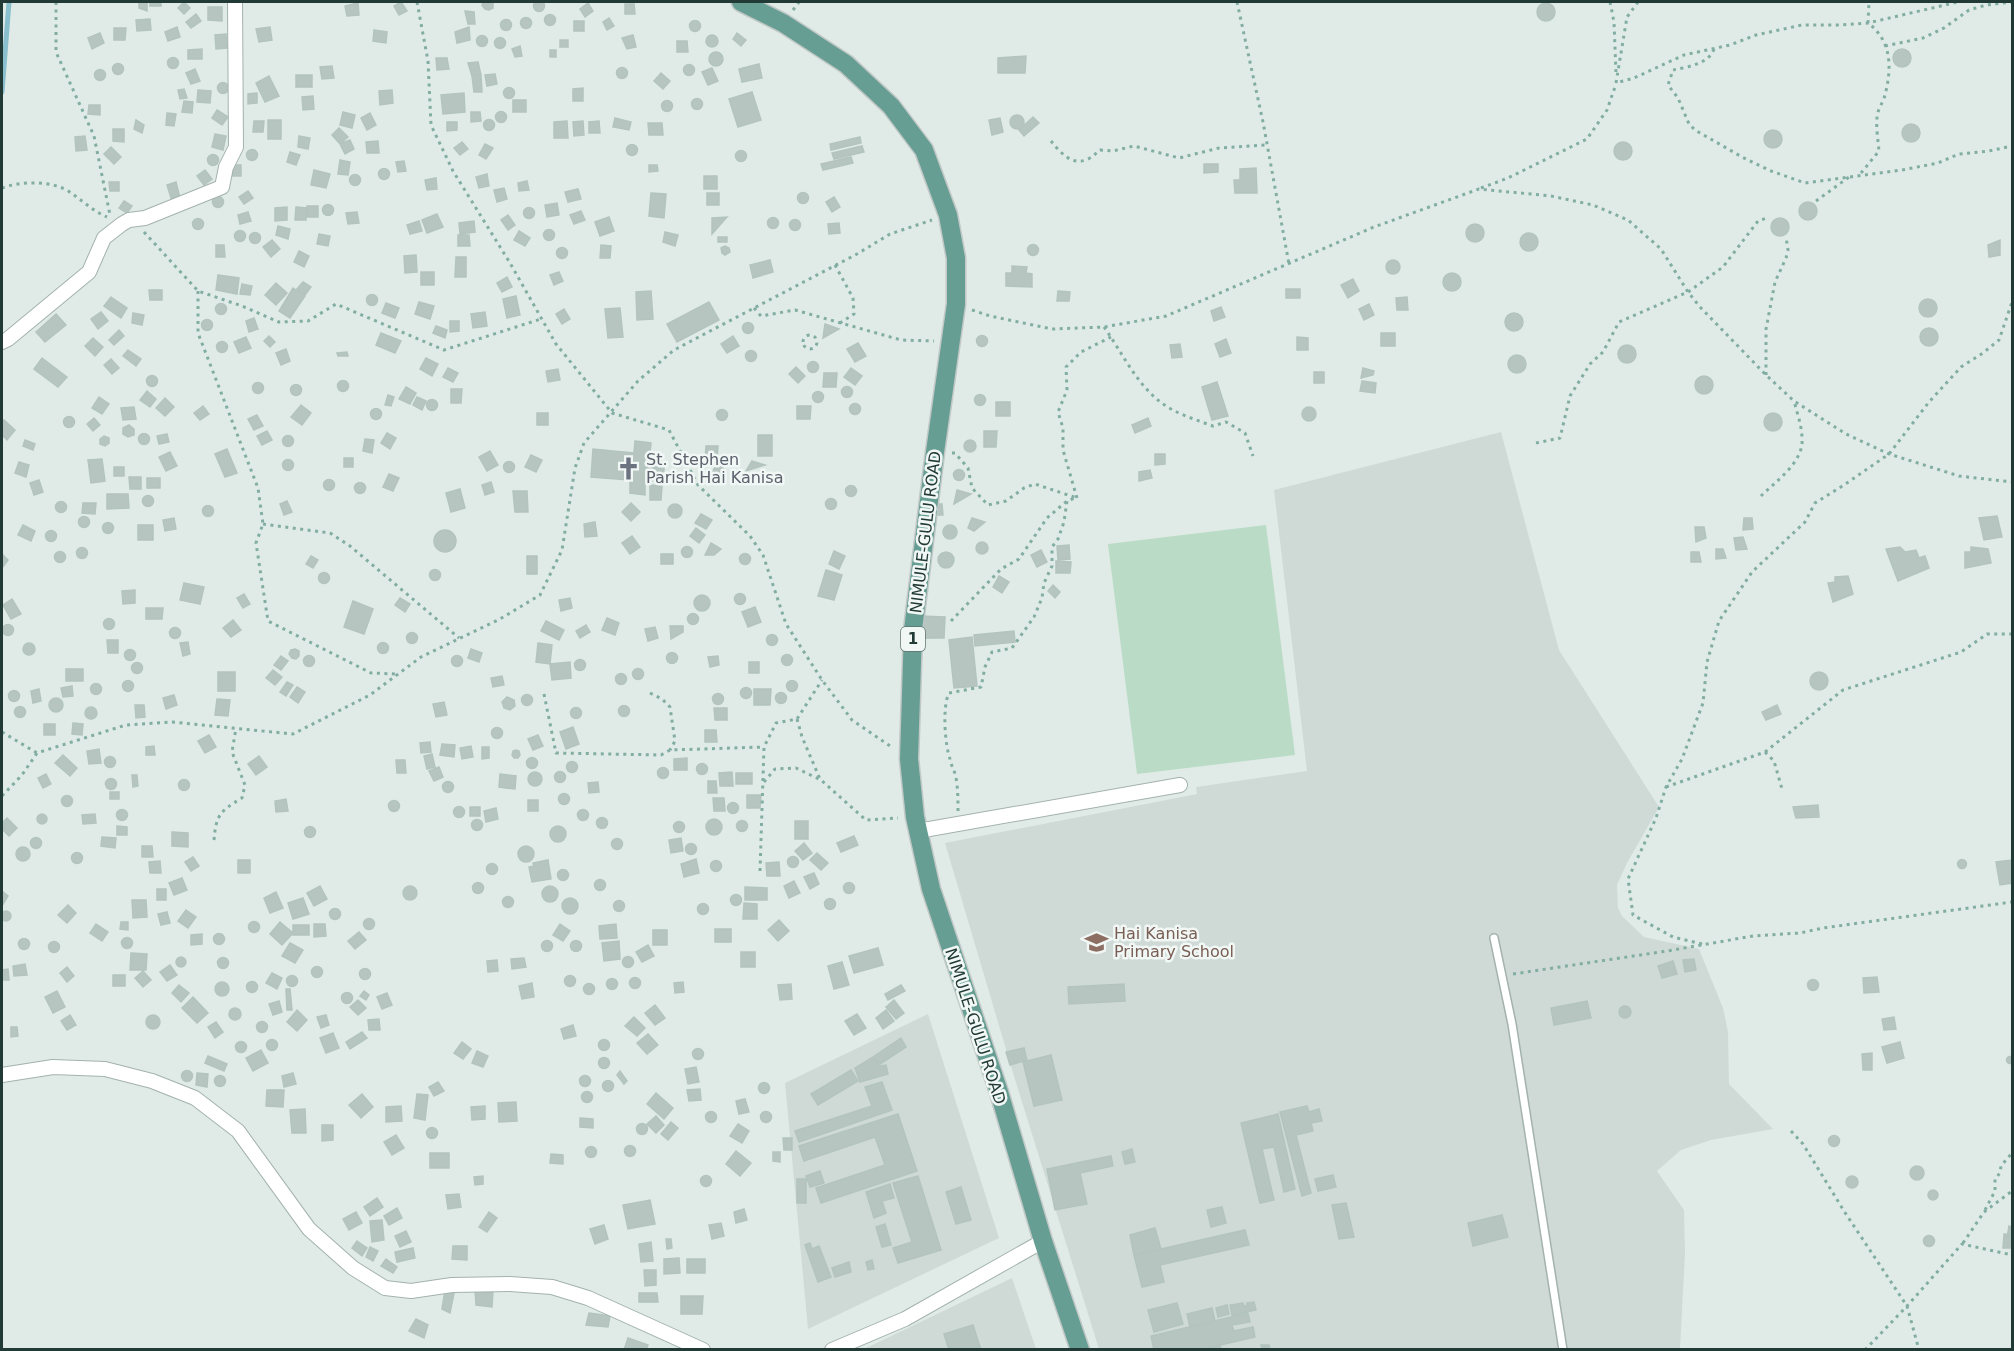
<svg xmlns="http://www.w3.org/2000/svg" width="2014" height="1351" font-family="'DejaVu Sans',sans-serif">
	<rect width="100%" height="100%" fill="#e0ebe7"/>
	<path fill="#cfdad6" d="M1501,432l58,218 100,157 -32,56 -10,22 1,23 4,8 22,21 55,12 24,59 5,24 1,52 44,45 -62,11 -30,10 -24,21 27,39 1,43 -5,96h-581l-86,-276 -68,-230 252,-49 -1,-7 111,-16 -33,-281z
		M928,1014l71,224 -191,91 -23,-246z
		M1012,1278l24,71 -174,1z"/>
	<path fill="#badbc5" d="M1266,525l29,230 -158,19 -29,-230z"/>
	<g fill="none" stroke-linecap="round" stroke-linejoin="round">
		<path stroke="#8abfce" stroke-width="5" d="M2,92l7,-90"/>
	</g>
	<path fill="#b6c5c0" stroke="#b3c4be" stroke-width="1.5" d="M533.5 6a5.5 5.5 0 1 1 11 0a5.5 5.5 0 1 1-11 0Z
		M139,2l8,1v8l-8,-3z
		M150,2h11v4h-11z
		M184,2l6,6 -6,6 -6,-6z
		M401,2l6,9 -8,4 -5,-9z
		M483,2h10v6l-4,2 -4,-1 -3,-4z
		M1537 12a9 9 0 1 1 18 0a9 9 0 1 1-18 0Z
		M358,3l1,12 -12,1 -2,-10z
		M588,3l5,8 -8,6 -5,-8z
		M625,4h9l1,10h-10z
		M208,7h14v14l-14,-1z
		M465,11l9,1 1,12h-7z
		M196,14l5,7 -10,7 -5,-6z
		M544.5 20a5.5 5.5 0 1 1 11 0a5.5 5.5 0 1 1-11 0Z
		M520.5 23a5.5 5.5 0 1 1 11 0a5.5 5.5 0 1 1-11 0Z
		M609,18l5,8 -7,4 -4,-8z
		M150,19l1,11 -14,1 -1,-11z
		M500.5 25a5.5 5.5 0 1 1 11 0a5.5 5.5 0 1 1-11 0Z
		M689.5 26a5.5 5.5 0 1 1 11 0a5.5 5.5 0 1 1-11 0Z
		M574,21h10v10h-10z
		M177,27l3,10 -12,4 -3,-9z
		M270,27l2,13 -13,2 -3,-13z
		M469,27l1,13 -13,3 -2,-11z
		M114,28h12l-1,12h-11z
		M374,30l13,2 -1,11 -13,-2z
		M100,33l4,10 -12,6 -4,-11z
		M737,33l9,7 -5,6 -8,-7z
		M226,34l1,14 -11,1 -1,-14z
		M633,35l3,12 -9,2 -5,-11z
		M706 41a6 6 0 1 1 12 0a6 6 0 1 1-12 0Z
		M476.5 41a5.5 5.5 0 1 1 11 0a5.5 5.5 0 1 1-11 0Z
		M494.5 43a5.5 5.5 0 1 1 11 0a5.5 5.5 0 1 1-11 0Z
		M560,40h8v7h-8z
		M677,41h10l1,11h-11z
		M520,46l2,10 -7,1 -3,-8z
		M1893 58a9 9 0 1 1 18 0a9 9 0 1 1-18 0Z
		M202,49v10h-14v-9z
		M550,50h6v7h-6z
		M709 59a7 7 0 1 1 14 0a7 7 0 1 1-14 0Z
		M1026,56l-1,17h-27v-15z
		M167.5 63a5.5 5.5 0 1 1 11 0a5.5 5.5 0 1 1-11 0Z
		M436,58h11l2,11 -12,1z
		M478,62l3,13 -9,1 -4,-13z
		M112.5 69a5.5 5.5 0 1 1 11 0a5.5 5.5 0 1 1-11 0Z
		M759,64l3,14 -20,4 -3,-13z
		M683.5 70a5.5 5.5 0 1 1 11 0a5.5 5.5 0 1 1-11 0Z
		M332,66l2,12 -12,1 -2,-12z
		M616.5 73a5.5 5.5 0 1 1 11 0a5.5 5.5 0 1 1-11 0Z
		M712,68l6,13 -10,4 -6,-13z
		M195,69l5,12 -9,3 -5,-11z
		M94.5 75a5.5 5.5 0 1 1 11 0a5.5 5.5 0 1 1-11 0Z
		M661,73l9,8 -7,8 -9,-8z
		M495,74l2,10 -10,2 -2,-11z
		M296,75h16v12h-16z
		M481,75l1,17h-8l-2,-16z
		M269,76l10,20 -14,6 -9,-19z
		M217.5 88a5.5 5.5 0 1 1 11 0a5.5 5.5 0 1 1-11 0Z
		M503.5 93a5.5 5.5 0 1 1 11 0a5.5 5.5 0 1 1-11 0Z
		M583,88v13h-10v-12z
		M184,89l3,9 -7,1 -2,-9z
		M198,90l13,1 -1,12 -13,-1z
		M392,90l1,13 -13,2 -1,-14z
		M752,92l9,28 -23,7 -9,-28z
		M257,93v10l-9,1v-10z
		M464,93l1,19 -22,2 -2,-19z
		M313,96l1,13 -11,1 -1,-13z
		M691.5 104a5.5 5.5 0 1 1 11 0a5.5 5.5 0 1 1-11 0Z
		M513,100h13v12h-13z
		M661.5 106a5.5 5.5 0 1 1 11 0a5.5 5.5 0 1 1-11 0Z
		M184,101l9,1 -1,11 -10,-1z
		M89,105h11v10l-12,-1z
		M217,110l11,7 -6,8 -10,-7z
		M495.5 117a5.5 5.5 0 1 1 11 0a5.5 5.5 0 1 1-11 0Z
		M343,112l12,3 -3,13 -12,-3z
		M471,112h9l1,9 -10,1z
		M167,113l9,1 -2,12 -8,-1z
		M370,113l6,12 -9,5 -6,-12z
		M1010 122a7 7 0 1 1 14 0a7 7 0 1 1-14 0Z
		M1033,117l6,6 -15,13 -5,-6z
		M615,118l16,4 -2,8 -16,-3z
		M1000,118l3,14 -11,3 -3,-15z
		M483.5 125a5.5 5.5 0 1 1 11 0a5.5 5.5 0 1 1-11 0Z
		M136,120l8,5 -2,8 -8,-4z
		M268,120h13v19h-13z
		M254,121h10l-1,11h-10z
		M567,121l1,17h-14v-16z
		M583,121l1,14 -10,1 -1,-14z
		M599,121l1,12h-11v-11z
		M447,122h10v8l-10,1z
		M648,123h14l1,12h-14z
		M1902 133a9 9 0 1 1 18 0a9 9 0 1 1-18 0Z
		M339,128l9,9 -8,7 -8,-9z
		M113,129h11v13l-11,-1z
		M1764 139a9 9 0 1 1 18 0a9 9 0 1 1-18 0Z
		M215,134l11,2 -3,14 -11,-3z
		M85,136l2,14 -11,1 -1,-14z
		M299,136l11,2 -2,11 -10,-2z
		M860,137l1,6 -30,7 -1,-6z
		M350,140l4,9 -9,5 -5,-10z
		M378,141l1,12h-12l-1,-11z
		M1614 151a9 9 0 1 1 18 0a9 9 0 1 1-18 0Z
		M462,142l6,7 -8,6 -6,-7z
		M485,144l8,4 -7,11 -7,-4z
		M626.5 150a5.5 5.5 0 1 1 11 0a5.5 5.5 0 1 1-11 0Z
		M862,146l2,6 -30,7 -2,-6z
		M111,147l10,10 -7,7 -10,-10z
		M246.5 155a5.5 5.5 0 1 1 11 0a5.5 5.5 0 1 1-11 0Z
		M735.5 156a5.5 5.5 0 1 1 11 0a5.5 5.5 0 1 1-11 0Z
		M290,152l10,3 -4,10 -9,-3z
		M207.5 160a5.5 5.5 0 1 1 11 0a5.5 5.5 0 1 1-11 0Z
		M851,157l2,6 -30,7 -2,-6z
		M340,160l10,2 -2,13 -10,-1z
		M404,161l2,10 -8,1 -2,-10z
		M1204,164h14v8l-14,1z
		M232,165h9v11h-9z
		M649,165h8l1,6 -9,1z
		M1256,168l1,25h-22l-1,-13h6v-11z
		M378.5 174a5.5 5.5 0 1 1 11 0a5.5 5.5 0 1 1-11 0Z
		M205,170l7,9 -8,6 -7,-9z
		M314,170l16,4 -4,14 -15,-3z
		M487,174l2,12 -10,2 -3,-11z
		M349.5 180a5.5 5.5 0 1 1 11 0a5.5 5.5 0 1 1-11 0Z
		M704,176h13v13h-13z
		M436,178l1,11 -10,1 -2,-10z
		M527,181l2,9 -10,1 -1,-8z
		M109,182h10v9h-9z
		M176,182l4,16 -8,3 -5,-16z
		M504,188l3,11 -10,3 -3,-12z
		M578,189l3,10 -13,3 -3,-10z
		M248,191l5,7 -9,6 -5,-7z
		M797.5 198a5.5 5.5 0 1 1 11 0a5.5 5.5 0 1 1-11 0Z
		M651,193l15,1 -2,24 -15,-2z
		M707,193h12v12h-12z
		M212.5 202a5.5 5.5 0 1 1 11 0a5.5 5.5 0 1 1-11 0Z
		M834,197l6,10 -8,5 -6,-10z
		M124,201l8,5 -5,7 -8,-5z
		M1799 211a9 9 0 1 1 18 0a9 9 0 1 1-18 0Z
		M557,203l2,12 -12,2 -2,-12z
		M322.5 210a5.5 5.5 0 1 1 11 0a5.5 5.5 0 1 1-11 0Z
		M307,206h11v11h-11z
		M287,207v13l-12,1v-13z
		M296,207l10,1v12h-11z
		M523.5 213a5.5 5.5 0 1 1 11 0a5.5 5.5 0 1 1-11 0Z
		M581,211l4,9 -11,4 -4,-9z
		M248,212l3,9 -11,3 -2,-9z
		M357,212l2,11 -11,1 -2,-11z
		M437,214l6,13 -16,6 -5,-13z
		M508,215l7,10 -7,5 -7,-10z
		M609,217l5,14 -14,5 -5,-14z
		M727,217l-15,17v-16z
		M767.5 223a5.5 5.5 0 1 1 11 0a5.5 5.5 0 1 1-11 0Z
		M1771 227a9 9 0 1 1 18 0a9 9 0 1 1-18 0Z
		M192.5 224a5.5 5.5 0 1 1 11 0a5.5 5.5 0 1 1-11 0Z
		M789.5 225a5.5 5.5 0 1 1 11 0a5.5 5.5 0 1 1-11 0Z
		M419,221l3,10 -12,3 -3,-9z
		M474,221l1,11 -15,2 -1,-11z
		M839,223l1,10 -11,1 -1,-10z
		M1466 233a9 9 0 1 1 18 0a9 9 0 1 1-18 0Z
		M278,226l12,3 -2,10 -12,-4z
		M543.5 235a5.5 5.5 0 1 1 11 0a5.5 5.5 0 1 1-11 0Z
		M234.5 236a5.5 5.5 0 1 1 11 0a5.5 5.5 0 1 1-11 0Z
		M519,231l11,7 -5,8 -11,-6z
		M665,232l13,3 -3,11 -12,-4z
		M249.5 238a5.5 5.5 0 1 1 11 0a5.5 5.5 0 1 1-11 0Z
		M1520 242a9 9 0 1 1 18 0a9 9 0 1 1-18 0Z
		M319,234l11,2 -2,10 -11,-2z
		M458,235h11l1,11h-12z
		M718,237h9v5h-9z
		M272,240l8,9 -9,8 -8,-10z
		M2000,240v15l-11,2 -1,-12z
		M1027.5 250a5.5 5.5 0 1 1 11 0a5.5 5.5 0 1 1-11 0Z
		M216,245h8l1,12h-9z
		M601,245l10,1 -1,12h-10z
		M725,246l4,2 1,4 -5,3 -3,-2 -1,-5z
		M556.5 253a5.5 5.5 0 1 1 11 0a5.5 5.5 0 1 1-11 0Z
		M299,251l10,5 -5,11 -10,-5z
		M416,255l1,17 -12,1 -1,-17z
		M456,257h10v20h-11z
		M1386 267a7 7 0 1 1 14 0a7 7 0 1 1-14 0Z
		M770,260l3,12 -20,6 -3,-13z
		M1012,266l15,1 -1,6 6,1v13l-26,-1v-13h6z
		M421,272h13v13h-13z
		M559,272l4,9 -9,4 -4,-10z
		M1443 282a9 9 0 1 1 18 0a9 9 0 1 1-18 0Z
		M218,275l21,3 -2,16 -21,-4z
		M507,277l5,10 -10,5 -5,-9z
		M1353,279l6,12 -11,7 -7,-13z
		M303,282l8,5 -6,8 -8,-6z
		M276,283l11,10 -11,12 -11,-10z
		M242,284l10,2 -2,9 -10,-1z
		M293,288l12,8 -15,22 -11,-7z
		M1286,289h14v9h-14z
		M149,290h13v10h-12z
		M651,291l2,28 -16,1 -1,-28z
		M1058,291l12,1 -1,9h-12z
		M366.5 300a5.5 5.5 0 1 1 11 0a5.5 5.5 0 1 1-11 0Z
		M516,296l4,19 -13,3 -4,-19z
		M111,297l16,11 -6,10 -17,-12z
		M1407,297l1,13h-11l-1,-12z
		M1919 308a9 9 0 1 1 18 0a9 9 0 1 1-18 0Z
		M419,302l15,4 -4,13 -15,-5z
		M709,302l10,18 -42,22 -10,-18z
		M386,303l13,5 -4,10 -13,-5z
		M215.5 309a5.5 5.5 0 1 1 11 0a5.5 5.5 0 1 1-11 0Z
		M1369,304l5,11 -10,5 -5,-11z
		M1221,307l4,10 -11,4 -3,-10z
		M620,308l3,29 -15,1 -3,-29z
		M564,309l6,10 -8,5 -6,-10z
		M101,312l7,9 -10,8 -7,-10z
		M485,312l2,14 -14,2 -2,-14z
		M1505 322a9 9 0 1 1 18 0a9 9 0 1 1-18 0Z
		M133,313l11,2 -2,10 -10,-2z
		M56,314l10,11 -21,17 -9,-10z
		M254,318l4,11 -9,3 -3,-11z
		M201.5 325a5.5 5.5 0 1 1 11 0a5.5 5.5 0 1 1-11 0Z
		M450,321h9v10l-9,1z
		M742.5 328a5.5 5.5 0 1 1 11 0a5.5 5.5 0 1 1-11 0Z
		M825,324l14,5 -16,9z
		M436,326l11,4 -2,8 -12,-5z
		M1920 337a9 9 0 1 1 18 0a9 9 0 1 1-18 0Z
		M119,330l5,6 -10,9 -5,-5z
		M381,333l20,8 -6,12 -19,-8z
		M1381,333h14v13h-14z
		M976.5 341a5.5 5.5 0 1 1 11 0a5.5 5.5 0 1 1-11 0Z
		M269,336l6,6 -5,5 -6,-6z
		M733,336l6,10 -12,7 -6,-9z
		M246,337l5,11 -12,5 -5,-11z
		M1297,337l11,1v12h-11z
		M93,338l10,9 -8,9 -10,-10z
		M1226,339l5,14 -11,4 -5,-13z
		M216.5 347a5.5 5.5 0 1 1 11 0a5.5 5.5 0 1 1-11 0Z
		M858,343l8,13 -11,6 -8,-13z
		M1180,344l2,13 -10,1 -2,-13z
		M1618 354a9 9 0 1 1 18 0a9 9 0 1 1-18 0Z
		M286,349l4,12 -9,4 -5,-12z
		M128,350l13,9 -5,7 -13,-10z
		M745.5 356a5.5 5.5 0 1 1 11 0a5.5 5.5 0 1 1-11 0Z
		M347,352l1,4h-10l-1,-3z
		M1508 364a9 9 0 1 1 18 0a9 9 0 1 1-18 0Z
		M42,358l25,19 -9,10 -24,-18z
		M426,358l12,6 -6,12 -12,-7z
		M111,359l8,9 -7,6 -8,-9z
		M807.5 367a5.5 5.5 0 1 1 11 0a5.5 5.5 0 1 1-11 0Z
		M796,367l9,9 -7,7 -9,-9z
		M448,368l10,5 -5,9 -10,-5z
		M851,368l11,8 -7,9 -11,-8z
		M1363,368l11,3 -1,4 -12,3z
		M558,369l2,11 -12,2 -2,-11z
		M1314,372h10v11h-10z
		M824,373h13l-1,14h-13z
		M146.5 381a5.5 5.5 0 1 1 11 0a5.5 5.5 0 1 1-11 0Z
		M1695 385a9 9 0 1 1 18 0a9 9 0 1 1-18 0Z
		M337.5 386a5.5 5.5 0 1 1 11 0a5.5 5.5 0 1 1-11 0Z
		M1362,381l14,2 -1,10 -15,-2z
		M1217,382l11,34 -16,4 -10,-33z
		M252.5 388a5.5 5.5 0 1 1 11 0a5.5 5.5 0 1 1-11 0Z
		M290.5 390a5.5 5.5 0 1 1 11 0a5.5 5.5 0 1 1-11 0Z
		M841.5 392a5.5 5.5 0 1 1 11 0a5.5 5.5 0 1 1-11 0Z
		M406,387l10,6 -6,11 -11,-5z
		M451,389h11l-1,14h-10z
		M147,391l9,8 -6,8 -10,-7z
		M812.5 397a5.5 5.5 0 1 1 11 0a5.5 5.5 0 1 1-11 0Z
		M974.5 400a5.5 5.5 0 1 1 11 0a5.5 5.5 0 1 1-11 0Z
		M388,395l6,2 -3,9 -6,-1z
		M99,397l10,7 -7,10 -10,-6z
		M417,397l9,4 -4,9 -9,-5z
		M165,398l9,9 -9,9 -9,-8z
		M426.5 405a5.5 5.5 0 1 1 11 0a5.5 5.5 0 1 1-11 0Z
		M996,402h14v14h-14z
		M849.5 409a5.5 5.5 0 1 1 11 0a5.5 5.5 0 1 1-11 0Z
		M301,405l10,8 -9,12 -11,-8z
		M203,406l6,8 -9,6 -6,-7z
		M797,406h14l-1,13h-13z
		M1302 414a7 7 0 1 1 14 0a7 7 0 1 1-14 0Z
		M134,407l2,12 -13,1 -2,-12z
		M370.5 414a5.5 5.5 0 1 1 11 0a5.5 5.5 0 1 1-11 0Z
		M716.5 415a5.5 5.5 0 1 1 11 0a5.5 5.5 0 1 1-11 0Z
		M1764 422a9 9 0 1 1 18 0a9 9 0 1 1-18 0Z
		M537,413h11v12h-11z
		M257,415l6,11 -9,4 -6,-11z
		M63.5 422a5.5 5.5 0 1 1 11 0a5.5 5.5 0 1 1-11 0Z
		M94,418l6,7 -7,6 -6,-7z
		M1148,418l3,8 -16,7 -3,-8z
		M4,420l11,10 -8,10 -5,-5v-12z
		M129,425l5,4v6l-6,2 -5,-3v-6z
		M267,431l5,9 -10,5 -5,-9z
		M984,431h13l-1,16h-12z
		M387,433l9,5 -6,11 -9,-6z
		M138.5 439a5.5 5.5 0 1 1 11 0a5.5 5.5 0 1 1-11 0Z
		M167,434l2,8 -10,2 -2,-8z
		M758,435h14v21h-14z
		M282.5 441a5.5 5.5 0 1 1 11 0a5.5 5.5 0 1 1-11 0Z
		M104,436l5,2v5l-4,3 -5,-2v-5z
		M365,439l9,1 -2,13 -9,-2z
		M25,440l10,4 -2,6 -10,-4z
		M964 446a6 6 0 1 1 12 0a6 6 0 1 1-12 0Z
		M635,441l16,2 -1,10 10,6 4,6v6l-4,5 -4,4 -11,2v13l-15,-2v-13l-39,-3 2,-28 41,4z
		M706,446h12l-1,15h-12z
		M227,449l10,24 -12,4 -10,-23z
		M490,451l8,14 -11,6 -8,-14z
		M170,452l7,14 -11,5 -7,-14z
		M1155,454h10v10l-10,1z
		M531,455l11,5 -6,12 -11,-5z
		M344,458h9v9h-9z
		M102,459l3,22 -14,2 -3,-23z
		M282.5 465a5.5 5.5 0 1 1 11 0a5.5 5.5 0 1 1-11 0Z
		M752,461l13,4 -19,6z
		M503.5 467a5.5 5.5 0 1 1 11 0a5.5 5.5 0 1 1-11 0Z
		M19,462l10,3 -3,12 -11,-4z
		M713 472a6 6 0 1 1 12 0a6 6 0 1 1-12 0Z
		M114,467h10v9h-10z
		M953.5 475a5.5 5.5 0 1 1 11 0a5.5 5.5 0 1 1-11 0Z
		M1150,470l2,8 -13,3v-9z
		M389,474l10,4 -6,13 -10,-4z
		M129,477h12v12h-11z
		M147,478h13v10h-13z
		M323.5 485a5.5 5.5 0 1 1 11 0a5.5 5.5 0 1 1-11 0Z
		M39,480l4,12 -9,3 -4,-12z
		M491,482l3,10 -9,3 -3,-10z
		M354.5 488a5.5 5.5 0 1 1 11 0a5.5 5.5 0 1 1-11 0Z
		M650,485l12,1 -1,14h-11z
		M845.5 491a5.5 5.5 0 1 1 11 0a5.5 5.5 0 1 1-11 0Z
		M460,489l5,19 -14,4 -5,-19z
		M957,490l14,4 -17,10z
		M513,491h14l1,21h-13z
		M107,494h21l1,14 -22,1z
		M142.5 501a5.5 5.5 0 1 1 11 0a5.5 5.5 0 1 1-11 0Z
		M825.5 504a5.5 5.5 0 1 1 11 0a5.5 5.5 0 1 1-11 0Z
		M287,501l5,11 -8,3 -4,-11z
		M55.5 507a5.5 5.5 0 1 1 11 0a5.5 5.5 0 1 1-11 0Z
		M83,503h13l-1,11 -13,-1z
		M631,503l9,9 -9,9 -9,-9z
		M668 511a7 7 0 1 1 14 0a7 7 0 1 1-14 0Z
		M931,504h11l1,11h-12z
		M202.5 511a5.5 5.5 0 1 1 11 0a5.5 5.5 0 1 1-11 0Z
		M701,514l11,6 -6,9 -11,-6z
		M1997,516l5,21 -18,3 -5,-22z
		M78.5 522a5.5 5.5 0 1 1 11 0a5.5 5.5 0 1 1-11 0Z
		M174,518l2,11 -11,2 -2,-11z
		M972,518l13,4 -11,9 -6,-3z
		M1744,518h8l1,11 -10,1z
		M595,522l2,14 -12,1 -1,-13z
		M102.5 528a5.5 5.5 0 1 1 11 0a5.5 5.5 0 1 1-11 0Z
		M23,525l12,6 -4,10 -13,-6z
		M138,525h15v15h-15z
		M943 532a7 7 0 1 1 14 0a7 7 0 1 1-14 0Z
		M1695,527h9l2,11 -10,4z
		M696,528l9,7 -6,8 -9,-7z
		M434 541a11 11 0 1 1 22 0a11 11 0 1 1-22 0Z
		M45.5 536a5.5 5.5 0 1 1 11 0a5.5 5.5 0 1 1-11 0Z
		M632,536l8,11 -10,7 -8,-11z
		M1743,537l4,12 -11,1 -2,-12z
		M976 548a6 6 0 1 1 12 0a6 6 0 1 1-12 0Z
		M711,543l10,6 -7,6h-9z
		M1069,545l1,14 -12,1 -1,-14z
		M681.5 552a5.5 5.5 0 1 1 11 0a5.5 5.5 0 1 1-11 0Z
		M1900,547l5,5 11,-2 3,8 6,-2 4,12 -31,13 -12,-32z
		M1971,547l17,2 3,14 -26,5v-16h6z
		M76.5 553a5.5 5.5 0 1 1 11 0a5.5 5.5 0 1 1-11 0Z
		M1716,549h7l3,9 -10,1z
		M1041,550l6,12 -10,5 -6,-12z
		M834,551l11,5 -6,13 -10,-5z
		M54.5 557a5.5 5.5 0 1 1 11 0a5.5 5.5 0 1 1-11 0Z
		M1691,552h8l2,10h-10z
		M938 560a8 8 0 1 1 16 0a8 8 0 1 1-16 0Z
		M739.5 559a5.5 5.5 0 1 1 11 0a5.5 5.5 0 1 1-11 0Z
		M2,554l6,6 -6,8z
		M661,554h12v10h-12z
		M311,556l7,4 -5,8 -7,-4z
		M527,556h10v18h-10z
		M1056,561l15,1 -1,11h-14z
		M429.5 575a5.5 5.5 0 1 1 11 0a5.5 5.5 0 1 1-11 0Z
		M826,570l16,5 -8,25 -16,-4z
		M318.5 578a5.5 5.5 0 1 1 11 0a5.5 5.5 0 1 1-11 0Z
		M999,576l10,6 -7,11 -9,-6z
		M1848,576l5,18 -20,8 -5,-19 7,-1v-5z
		M184,583l20,4 -4,17 -20,-4z
		M1053,585l7,7 -5,6 -7,-7z
		M135,590v13l-12,1 -1,-13z
		M734.5 599a5.5 5.5 0 1 1 11 0a5.5 5.5 0 1 1-11 0Z
		M244,594l6,10 -7,4 -6,-10z
		M694 603a8 8 0 1 1 16 0a8 8 0 1 1-16 0Z
		M400,598l10,6 -5,8 -10,-7z
		M570,598l2,10 -11,3 -2,-11z
		M12,599l9,15 -10,5 -8,-14z
		M353,601l20,8 -9,25 -20,-7z
		M755,607l6,15 -13,5 -6,-15z
		M146,608h17l-1,11h-16z
		M687.5 619a5.5 5.5 0 1 1 11 0a5.5 5.5 0 1 1-11 0Z
		M921,616l24,1 -1,21h-24z
		M607,618l12,5 -4,12 -13,-5z
		M103.5 624a5.5 5.5 0 1 1 11 0a5.5 5.5 0 1 1-11 0Z
		M233,620l8,10 -10,7 -8,-9z
		M546,621l18,9 -5,10 -18,-9z
		M2.5 630a5.5 5.5 0 1 1 11 0a5.5 5.5 0 1 1-11 0Z
		M586,625l4,7 -10,6 -4,-7z
		M670,626h13v6l-12,7z
		M655,627l3,11 -10,3 -3,-12z
		M169.5 633a5.5 5.5 0 1 1 11 0a5.5 5.5 0 1 1-11 0Z
		M1014,631l1,11 -40,4 -1,-11z
		M406.5 638a5.5 5.5 0 1 1 11 0a5.5 5.5 0 1 1-11 0Z
		M766.5 640a5.5 5.5 0 1 1 11 0a5.5 5.5 0 1 1-11 0Z
		M972,637l5,49 -23,2 -5,-48z
		M107,640h11v13h-10z
		M188,642l2,12 -7,2 -3,-13z
		M377.5 648a5.5 5.5 0 1 1 11 0a5.5 5.5 0 1 1-11 0Z
		M538,643l14,2 -2,19 -14,-2z
		M23 649a6 6 0 1 1 12 0a6 6 0 1 1-12 0Z
		M295,649l4,2v5l-3,3 -4,-1 -3,-4 2,-4z
		M471,649l11,4 -3,9 -11,-4z
		M124.5 655a5.5 5.5 0 1 1 11 0a5.5 5.5 0 1 1-11 0Z
		M666.5 658a5.5 5.5 0 1 1 11 0a5.5 5.5 0 1 1-11 0Z
		M781.5 660a5.5 5.5 0 1 1 11 0a5.5 5.5 0 1 1-11 0Z
		M303.5 661a5.5 5.5 0 1 1 11 0a5.5 5.5 0 1 1-11 0Z
		M451.5 661a5.5 5.5 0 1 1 11 0a5.5 5.5 0 1 1-11 0Z
		M281,656l7,5 -7,9 -7,-5z
		M718,656l1,9 -9,2 -2,-10z
		M574.5 665a5.5 5.5 0 1 1 11 0a5.5 5.5 0 1 1-11 0Z
		M570,662l1,16 -19,2 -2,-16z
		M749,662h10v11h-10z
		M131.5 668a5.5 5.5 0 1 1 11 0a5.5 5.5 0 1 1-11 0Z
		M632.5 674a5.5 5.5 0 1 1 11 0a5.5 5.5 0 1 1-11 0Z
		M66,669h17v12h-17z
		M273,670l9,7 -7,8 -9,-7z
		M1810 681a9 9 0 1 1 18 0a9 9 0 1 1-18 0Z
		M218,672h17v19h-17z
		M615.5 679a5.5 5.5 0 1 1 11 0a5.5 5.5 0 1 1-11 0Z
		M502,676l2,9 -11,2 -2,-9z
		M786.5 686a5.5 5.5 0 1 1 11 0a5.5 5.5 0 1 1-11 0Z
		M122.5 686a5.5 5.5 0 1 1 11 0a5.5 5.5 0 1 1-11 0Z
		M287,682l6,3 -7,11 -6,-4z
		M90.5 689a5.5 5.5 0 1 1 11 0a5.5 5.5 0 1 1-11 0Z
		M72,686l1,10 -10,1 -2,-9z
		M297,687l8,5 -7,11 -8,-6z
		M740.5 693a5.5 5.5 0 1 1 11 0a5.5 5.5 0 1 1-11 0Z
		M39,689l2,12 -8,2 -2,-12z
		M754,689h17l-1,16h-16z
		M8.5 696a5.5 5.5 0 1 1 11 0a5.5 5.5 0 1 1-11 0Z
		M775.5 698a5.5 5.5 0 1 1 11 0a5.5 5.5 0 1 1-11 0Z
		M712.5 699a5.5 5.5 0 1 1 11 0a5.5 5.5 0 1 1-11 0Z
		M521.5 700a5.5 5.5 0 1 1 11 0a5.5 5.5 0 1 1-11 0Z
		M174,695l3,10 -11,4 -3,-11z
		M507,697l7,3 1,6 -5,4 -6,-2 -2,-6z
		M49 705a7 7 0 1 1 14 0a7 7 0 1 1-14 0Z
		M217,699l13,1 -2,16 -13,-1z
		M444,702l3,13 -11,2 -3,-13z
		M135,705h9l1,12 -9,1z
		M1777,705l4,9 -15,6 -4,-8z
		M618.5 711a5.5 5.5 0 1 1 11 0a5.5 5.5 0 1 1-11 0Z
		M14.5 712a5.5 5.5 0 1 1 11 0a5.5 5.5 0 1 1-11 0Z
		M85 713a6 6 0 1 1 12 0a6 6 0 1 1-12 0Z
		M570.5 713a5.5 5.5 0 1 1 11 0a5.5 5.5 0 1 1-11 0Z
		M714,708h13v12h-12z
		M73,723l10,1 -1,11 -10,-1z
		M44,724h11v11h-11z
		M573,727l6,17 -13,5 -6,-17z
		M491.5 733a5.5 5.5 0 1 1 11 0a5.5 5.5 0 1 1-11 0Z
		M705,730h11l1,12h-12z
		M209,735l7,12 -11,6 -7,-12z
		M538,735l5,11 -10,4 -5,-11z
		M430,742l1,10 -10,1 -1,-10z
		M442,744l13,1 -1,12 -14,-2z
		M154,746l1,9h-9v-8z
		M471,746l2,11 -11,2 -2,-11z
		M482,747h7v11l-7,1z
		M99,749l2,14 -12,1 -2,-13z
		M516,750l3,1 1,4 -2,3h-4l-2,-3 1,-4z
		M432,754l3,13 -8,2 -3,-13z
		M63,755l14,13 -7,8 -15,-13z
		M259,756l8,11 -11,8 -8,-11z
		M104.5 762a5.5 5.5 0 1 1 11 0a5.5 5.5 0 1 1-11 0Z
		M526.5 763a5.5 5.5 0 1 1 11 0a5.5 5.5 0 1 1-11 0Z
		M687,758v12h-13v-11z
		M396,760h9l1,13h-9z
		M566.5 767a5.5 5.5 0 1 1 11 0a5.5 5.5 0 1 1-11 0Z
		M696.5 769a5.5 5.5 0 1 1 11 0a5.5 5.5 0 1 1-11 0Z
		M439,767l4,10 -9,4 -5,-10z
		M657.5 773a5.5 5.5 0 1 1 11 0a5.5 5.5 0 1 1-11 0Z
		M554.5 777a5.5 5.5 0 1 1 11 0a5.5 5.5 0 1 1-11 0Z
		M528 779a7 7 0 1 1 14 0a7 7 0 1 1-14 0Z
		M732,772l1,14h-13l-1,-13z
		M736,773h16v11h-16z
		M46,774l5,10 -8,4 -5,-10z
		M500,774l16,2 -1,13 -16,-2z
		M132,775h5l1,11 -5,1z
		M105.5 784a5.5 5.5 0 1 1 11 0a5.5 5.5 0 1 1-11 0Z
		M178.5 785a5.5 5.5 0 1 1 11 0a5.5 5.5 0 1 1-11 0Z
		M708,781h8l1,12h-9z
		M442.5 787a5.5 5.5 0 1 1 11 0a5.5 5.5 0 1 1-11 0Z
		M598,782l1,10 -10,1 -1,-10z
		M110,792h9v7h-9z
		M558.5 799a5.5 5.5 0 1 1 11 0a5.5 5.5 0 1 1-11 0Z
		M747,795h14l-1,13h-13z
		M61.5 801a5.5 5.5 0 1 1 11 0a5.5 5.5 0 1 1-11 0Z
		M713,798h11l1,13h-11z
		M286,799l2,12 -12,1 -1,-11z
		M528,800h10v11h-10z
		M388.5 806a5.5 5.5 0 1 1 11 0a5.5 5.5 0 1 1-11 0Z
		M727.5 808a5.5 5.5 0 1 1 11 0a5.5 5.5 0 1 1-11 0Z
		M1818,805l1,12 -23,1 -3,-11z
		M453.5 812a5.5 5.5 0 1 1 11 0a5.5 5.5 0 1 1-11 0Z
		M470,807h10v9h-10z
		M496,808l2,11 -12,3 -2,-11z
		M577.5 815a5.5 5.5 0 1 1 11 0a5.5 5.5 0 1 1-11 0Z
		M116.5 815a5.5 5.5 0 1 1 11 0a5.5 5.5 0 1 1-11 0Z
		M95,814l1,9 -13,1 -1,-9z
		M37 819a5 5 0 1 1 10 0a5 5 0 1 1-10 0Z
		M596.5 823a5.5 5.5 0 1 1 11 0a5.5 5.5 0 1 1-11 0Z
		M7,818l10,10 -8,8 -7,-7v-6z
		M706 827a8 8 0 1 1 16 0a8 8 0 1 1-16 0Z
		M471.5 825a5.5 5.5 0 1 1 11 0a5.5 5.5 0 1 1-11 0Z
		M736.5 826a5.5 5.5 0 1 1 11 0a5.5 5.5 0 1 1-11 0Z
		M795,821h13v18h-13z
		M673.5 827a5.5 5.5 0 1 1 11 0a5.5 5.5 0 1 1-11 0Z
		M117,826l10,1v8h-10z
		M550 834a8 8 0 1 1 16 0a8 8 0 1 1-16 0Z
		M304.5 832a5.5 5.5 0 1 1 11 0a5.5 5.5 0 1 1-11 0Z
		M172,832l16,1v14l-16,-1z
		M854,836l4,9 -17,7 -4,-9z
		M102,837l14,1 -1,10 -14,-2z
		M30.5 843a5.5 5.5 0 1 1 11 0a5.5 5.5 0 1 1-11 0Z
		M681,838l2,13 -12,2 -2,-13z
		M611.5 844a5.5 5.5 0 1 1 11 0a5.5 5.5 0 1 1-11 0Z
		M804,843l8,10 -9,7 -8,-9z
		M685.5 849a5.5 5.5 0 1 1 11 0a5.5 5.5 0 1 1-11 0Z
		M142,846h10l1,11h-11z
		M518 854a8 8 0 1 1 16 0a8 8 0 1 1-16 0Z
		M16 854a7 7 0 1 1 14 0a7 7 0 1 1-14 0Z
		M71.5 858a5.5 5.5 0 1 1 11 0a5.5 5.5 0 1 1-11 0Z
		M817,853l11,10 -7,7 -11,-10z
		M787.5 862a5.5 5.5 0 1 1 11 0a5.5 5.5 0 1 1-11 0Z
		M193,857l6,9 -8,5 -6,-9z
		M696,859l3,14 -15,4 -3,-13z
		M1957.5 864a4.5 4.5 0 1 1 9 0a4.5 4.5 0 1 1-9 0Z
		M238,860h12v13h-12z
		M548,860l3,19 -19,3 -3,-15 5,-1 -1,-3z
		M2012,860v23l-12,2 -4,-23z
		M710.5 866a5.5 5.5 0 1 1 11 0a5.5 5.5 0 1 1-11 0Z
		M160,861l1,12h-11l-1,-11z
		M779,862l1,14h-13l-1,-13z
		M486.5 869a5.5 5.5 0 1 1 11 0a5.5 5.5 0 1 1-11 0Z
		M557.5 875a5.5 5.5 0 1 1 11 0a5.5 5.5 0 1 1-11 0Z
		M814,873l5,11 -9,5 -6,-12z
		M182,878l5,12 -13,5 -5,-12z
		M594.5 885a5.5 5.5 0 1 1 11 0a5.5 5.5 0 1 1-11 0Z
		M794,881l6,12 -11,5 -5,-12z
		M472.5 888a5.5 5.5 0 1 1 11 0a5.5 5.5 0 1 1-11 0Z
		M843.5 888a5.5 5.5 0 1 1 11 0a5.5 5.5 0 1 1-11 0Z
		M320,886l7,13 -13,7 -7,-13z
		M542 894a8 8 0 1 1 16 0a8 8 0 1 1-16 0Z
		M403 893a7 7 0 1 1 14 0a7 7 0 1 1-14 0Z
		M745,887l22,1v12h-22z
		M157,889h9v11h-9z
		M2,891l6,5 -6,10z
		M276,892l7,16 -13,5 -6,-15z
		M730.5 900a5.5 5.5 0 1 1 11 0a5.5 5.5 0 1 1-11 0Z
		M502.5 902a5.5 5.5 0 1 1 11 0a5.5 5.5 0 1 1-11 0Z
		M303,898l6,16 -16,5 -5,-16z
		M562 906a8 8 0 1 1 16 0a8 8 0 1 1-16 0Z
		M824.5 904a5.5 5.5 0 1 1 11 0a5.5 5.5 0 1 1-11 0Z
		M132,900h14l1,17 -14,1z
		M613.5 906a5.5 5.5 0 1 1 11 0a5.5 5.5 0 1 1-11 0Z
		M744,903l13,1v15h-14z
		M697.5 909a5.5 5.5 0 1 1 11 0a5.5 5.5 0 1 1-11 0Z
		M68,905l8,8 -9,10 -9,-8z
		M329.5 914a5.5 5.5 0 1 1 11 0a5.5 5.5 0 1 1-11 0Z
		M186,910l10,7 -8,11 -10,-7z
		M1 916a5 5 0 1 1 10 0a5 5 0 1 1-10 0Z
		M167,912l3,11 -9,2 -3,-11z
		M363.5 924a5.5 5.5 0 1 1 11 0a5.5 5.5 0 1 1-11 0Z
		M779,920l10,11 -11,10 -10,-11z
		M248.5 927a5.5 5.5 0 1 1 11 0a5.5 5.5 0 1 1-11 0Z
		M121,922h7v8l-8,-1z
		M280,922l13,11 -11,12 -12,-11z
		M96,924l12,8 -6,9 -12,-8z
		M314,924h11l1,12 -12,1z
		M560,924l10,7 -7,10 -10,-6z
		M616,924l1,14 -17,1 -1,-13z
		M293,925h16v10h-16z
		M715,929h16v13h-16z
		M653,930h14v15h-14z
		M359,932l7,8 -11,9 -7,-8z
		M213.5 939a5.5 5.5 0 1 1 11 0a5.5 5.5 0 1 1-11 0Z
		M202,934v10l-11,1v-10z
		M121.5 943a5.5 5.5 0 1 1 11 0a5.5 5.5 0 1 1-11 0Z
		M18.5 944a5.5 5.5 0 1 1 11 0a5.5 5.5 0 1 1-11 0Z
		M541.5 946a5.5 5.5 0 1 1 11 0a5.5 5.5 0 1 1-11 0Z
		M570.5 946a5.5 5.5 0 1 1 11 0a5.5 5.5 0 1 1-11 0Z
		M619,941l1,18 -16,2 -2,-18z
		M48.5 947a5.5 5.5 0 1 1 11 0a5.5 5.5 0 1 1-11 0Z
		M290,943l13,7 -8,13 -13,-7z
		M648,945l6,11 -12,6 -6,-10z
		M878,948l5,17 -29,8 -5,-17z
		M741,952h14v15h-14z
		M131,953l16,1 -1,16h-16z
		M622.5 962a5.5 5.5 0 1 1 11 0a5.5 5.5 0 1 1-11 0Z
		M176 962a5 5 0 1 1 10 0a5 5 0 1 1-10 0Z
		M217.5 963a5.5 5.5 0 1 1 11 0a5.5 5.5 0 1 1-11 0Z
		M524,958l2,9 -14,2 -1,-10z
		M1694,959l2,11 -11,2 -2,-12z
		M497,960l1,11 -10,1 -1,-11z
		M1673,961l4,13 -15,4 -4,-12z
		M842,962l7,23 -15,4 -6,-23z
		M25,964l2,11 -13,1 -1,-10z
		M170,965l7,10 -10,6 -7,-9z
		M311.5 972a5.5 5.5 0 1 1 11 0a5.5 5.5 0 1 1-11 0Z
		M67,967l7,9 -7,6 -7,-9z
		M359.5 974a5.5 5.5 0 1 1 11 0a5.5 5.5 0 1 1-11 0Z
		M8,969l1,11h-7v-10z
		M143,971l8,9 -8,7 -8,-9z
		M272,973l10,5 -5,11 -11,-6z
		M113,975h12v11h-12z
		M286.5 981a5.5 5.5 0 1 1 11 0a5.5 5.5 0 1 1-11 0Z
		M564.5 981a5.5 5.5 0 1 1 11 0a5.5 5.5 0 1 1-11 0Z
		M1877,977l2,15 -15,1 -1,-15z
		M629.5 983a5.5 5.5 0 1 1 11 0a5.5 5.5 0 1 1-11 0Z
		M606.5 984a5.5 5.5 0 1 1 11 0a5.5 5.5 0 1 1-11 0Z
		M1807.5 985a5.5 5.5 0 1 1 11 0a5.5 5.5 0 1 1-11 0Z
		M246.5 987a5.5 5.5 0 1 1 11 0a5.5 5.5 0 1 1-11 0Z
		M683,982l1,10 -9,1 -1,-10z
		M215 989a7 7 0 1 1 14 0a7 7 0 1 1-14 0Z
		M532,983l2,14 -12,2 -3,-13z
		M583.5 989a5.5 5.5 0 1 1 11 0a5.5 5.5 0 1 1-11 0Z
		M791,984l1,15 -12,1 -2,-15z
		M1124,984l1,17 -56,3 -1,-17z
		M179,985l10,8 -8,9 -9,-9z
		M901,985l4,6 -17,9 -3,-6z
		M286,989h4l2,21h-5z
		M57,991l8,16 -12,6 -8,-16z
		M364,991l5,4 -3,5 -6,-4z
		M341.5 998a5.5 5.5 0 1 1 11 0a5.5 5.5 0 1 1-11 0Z
		M387,993l5,12 -10,4 -5,-12z
		M193,997l15,16 -11,10 -15,-15z
		M358,1000l8,8 -8,7 -8,-8z
		M894,1000l10,13 -8,6 -10,-12z
		M279,1001l3,11 -9,3 -4,-11z
		M1587,1001l4,17 -37,7 -3,-17z
		M655,1005l10,13 -10,7 -10,-12z
		M1619 1012a6 6 0 1 1 12 0a6 6 0 1 1-12 0Z
		M229 1014a6 6 0 1 1 12 0a6 6 0 1 1-12 0Z
		M297,1010l10,10 -10,11 -10,-9z
		M886,1010l8,11 -11,8 -7,-11z
		M857,1014l9,14 -12,7 -9,-14z
		M70,1015l6,10 -9,5 -6,-9z
		M326,1015l3,10 -8,3 -4,-11z
		M146 1022a7 7 0 1 1 14 0a7 7 0 1 1-14 0Z
		M634,1017l11,11 -8,8 -12,-10z
		M1894,1017l2,12 -12,1 -2,-11z
		M379,1019l1,11h-11l-1,-10z
		M256.5 1027a5.5 5.5 0 1 1 11 0a5.5 5.5 0 1 1-11 0Z
		M216,1022l7,10 -8,6 -7,-11z
		M573,1025l3,11 -12,3 -3,-10z
		M11,1027h6l1,9 -7,1z
		M362,1032l5,6 -17,11 -4,-7z
		M333,1033l6,15 -13,5 -6,-15z
		M648,1034l10,11 -11,9 -10,-11z
		M901,1038l5,9 -26,17 -7,-7z
		M598.5 1045a5.5 5.5 0 1 1 11 0a5.5 5.5 0 1 1-11 0Z
		M266.5 1045a5.5 5.5 0 1 1 11 0a5.5 5.5 0 1 1-11 0Z
		M235.5 1047a5.5 5.5 0 1 1 11 0a5.5 5.5 0 1 1-11 0Z
		M462,1042l9,7 -8,10 -9,-6z
		M1900,1042l4,16 -17,5 -5,-16z
		M1024,1048l3,12 -17,5 -4,-13z
		M692.5 1054a5.5 5.5 0 1 1 11 0a5.5 5.5 0 1 1-11 0Z
		M261,1050l7,13 -15,8 -7,-13z
		M477,1051l11,5 -5,11 -11,-4z
		M1872,1053v17h-9l-1,-16z
		M1051,1055l11,45 -28,6 -11,-44z
		M208,1056l19,8 -3,7 -19,-8z
		M2006.5 1060a3.5 3.5 0 1 1 7 0a3.5 3.5 0 1 1-7 0Z
		M873,1057l6,9 7,-1 2,9 -28,8 -5,-14z
		M598.5 1063a5.5 5.5 0 1 1 11 0a5.5 5.5 0 1 1-11 0Z
		M696,1067l3,15 -11,2 -3,-15z
		M851,1070l7,11 -40,24 -7,-11z
		M181.5 1076a5.5 5.5 0 1 1 11 0a5.5 5.5 0 1 1-11 0Z
		M620,1071l7,10 -3,3 -7,-9z
		M197,1073l11,1 -1,13 -11,-2z
		M293,1073l3,11 -12,3 -2,-11z
		M579.5 1081a5.5 5.5 0 1 1 11 0a5.5 5.5 0 1 1-11 0Z
		M214.5 1081a5.5 5.5 0 1 1 11 0a5.5 5.5 0 1 1-11 0Z
		M602.5 1086a5.5 5.5 0 1 1 11 0a5.5 5.5 0 1 1-11 0Z
		M438,1082l6,9 -10,5 -5,-9z
		M882,1082l10,28 -93,32 -4,-11 77,-25 -7,-19z
		M758.5 1088a5.5 5.5 0 1 1 11 0a5.5 5.5 0 1 1-11 0Z
		M700,1089l1,11 -12,1 -2,-11z
		M267,1090h17l-1,17 -17,-1z
		M581.5 1097a5.5 5.5 0 1 1 11 0a5.5 5.5 0 1 1-11 0Z
		M656,1093l17,15 -9,11 -17,-15z
		M362,1094l11,13 -12,11 -12,-13z
		M417,1094l11,1 -3,25 -11,-2z
		M745,1099l4,13 -10,2 -3,-13z
		M516,1102l1,19 -18,1 -1,-19z
		M401,1106l1,15 -16,1v-15z
		M485,1106v13l-13,1 -1,-13z
		M1307,1106l2,6 10,-3 3,12 -11,2 2,8 -17,4 15,58 -9,3 -22,-84z
		M305,1109l1,24h-14l-2,-23z
		M760.5 1117a5.5 5.5 0 1 1 11 0a5.5 5.5 0 1 1-11 0Z
		M705.5 1117a5.5 5.5 0 1 1 11 0a5.5 5.5 0 1 1-11 0Z
		M898,1114l19,57 -96,32 -5,-15 69,-23 -10,-28 -71,24 -5,-15z
		M1278,1114l17,75 -11,3 -10,-45 -12,2 12,51 -14,3 -19,-80z
		M656,1116l8,9 -8,8 -9,-9z
		M580,1118l13,1v9l-13,-1z
		M671,1122l7,6 -10,12 -7,-6z
		M636.5 1129a5.5 5.5 0 1 1 11 0a5.5 5.5 0 1 1-11 0Z
		M738,1124l11,7 -7,12 -12,-7z
		M322,1125h11v15l-11,1z
		M426.5 1133a5.5 5.5 0 1 1 11 0a5.5 5.5 0 1 1-11 0Z
		M396,1135l8,13 -12,7 -8,-13z
		M1828.5 1141a5.5 5.5 0 1 1 11 0a5.5 5.5 0 1 1-11 0Z
		M783,1138h9v12h-8z
		M624.5 1151a5.5 5.5 0 1 1 11 0a5.5 5.5 0 1 1-11 0Z
		M585.5 1152a5.5 5.5 0 1 1 11 0a5.5 5.5 0 1 1-11 0Z
		M1132,1149l3,13 -10,2 -3,-12z
		M736,1151l15,12 -11,13 -14,-12z
		M773,1152h7v10l-7,-1z
		M430,1153h19v15h-19z
		M551,1154l12,1v9l-13,-1z
		M1111,1156l2,10 -33,7 7,31 -32,6 -8,-41z
		M1910 1173a7 7 0 1 1 14 0a7 7 0 1 1-14 0Z
		M820,1171l4,12 -14,4 -4,-11z
		M1333,1175l3,12 -18,4 -3,-12z
		M700.5 1181a5.5 5.5 0 1 1 11 0a5.5 5.5 0 1 1-11 0Z
		M1846 1182a6 6 0 1 1 12 0a6 6 0 1 1-12 0Z
		M483,1176v8l-8,1 -1,-8z
		M918,1176l23,74 -43,13 -5,-15 19,-6 -19,-59z
		M797,1179h9v24h-9z
		M890,1184l4,14 -12,3 4,12 -12,5 -8,-26z
		M961,1187l10,33 -15,4 -10,-32z
		M1928 1195a5 5 0 1 1 10 0a5 5 0 1 1-10 0Z
		M459,1194l2,13 -13,2 -2,-14z
		M377,1198l6,9 -13,9 -6,-9z
		M650,1200l5,24 -27,5 -5,-24z
		M1346,1203l8,34 -15,2 -7,-34z
		M1222,1207l4,16 -15,4 -4,-17z
		M397,1208l5,10 -13,7 -5,-9z
		M744,1209l3,11 -11,3 -2,-11z
		M356,1212l6,11 -13,7 -6,-11z
		M489,1212l8,6 -10,14 -8,-5z
		M1502,1215l6,22 -35,9 -5,-23z
		M382,1220l2,20 -12,2 -2,-21z
		M721,1223l3,13 -12,3 -3,-14z
		M885,1224l6,21 -9,2 -6,-20z
		M604,1225l4,14 -13,5 -5,-15z
		M2009,1226l3,1v10l-5,1z
		M1155,1228l6,21 -27,6 -4,-20z
		M1245,1230l4,15 -89,20 4,17 -22,5 -8,-32z
		M406,1231l5,11 -11,5 -5,-11z
		M2004,1234l8,1v13h-9z
		M1923.5 1241a5.5 5.5 0 1 1 11 0a5.5 5.5 0 1 1-11 0Z
		M666,1239h5l1,9 -5,1z
		M357,1241l10,7 -5,8 -10,-8z
		M651,1242l2,19 -12,1 -2,-18z
		M810,1243l2,6 7,-3 12,31 -13,5 -13,-37z
		M453,1246h14v14l-15,-1z
		M370,1247l8,4 -5,10 -7,-4z
		M413,1248l2,10 -18,4 -2,-10z
		M679,1258l1,15 -16,1v-15z
		M386,1259l11,8 -4,6 -12,-7z
		M687,1259h18v14h-18z
		M872,1260l2,9 -6,1 -2,-8z
		M849,1262l2,10 -16,5 -3,-9z
		M644,1270h12v15l-11,1z
		M475,1289l18,2 -1,16 -16,-2z
		M445,1290l9,3 -4,20 -8,-4z
		M639,1293h18l1,9h-19z
		M681,1296h22l-1,18h-21z
		M1254,1302l2,8 -24,5 -2,-10 13,-2 1,3h3v-3z
		M1177,1303l6,21 -29,8 -6,-22z
		M1227,1305l2,9 -11,3 -2,-9z
		M1212,1308l3,13 -25,6 -3,-13z
		M589,1313l21,3 -2,11 -22,-2z
		M1248,1313l2,9 -18,3 2,6 19,-4 2,10 -56,13h-45l-3,-14z
		M416,1319l12,6 -4,13 -15,-7z
		M973,1325l8,25h-32l-5,-16z
		M628,1338l20,7 -2,5h-22z
		M1220,1345l1,5h-22z
		M1261,1345h8l1,5h-8z"/>
	<g fill="none" stroke-linecap="round" stroke-linejoin="round">
		<defs>
			<path id="service" d="M1494,938l18,86 51,326"/>
			<path id="minor" d="M2,342l6,-3 81,-67 15,-34 18,-14 7,-4 16,-2 77,-31 4,-20 10,-20 -1,-145
				M918,831l262,-46
				M2,1075l51,-8 52,2 47,12 43,17 43,33 71,98 44,39 32,20 26,3 41,-6 58,-1 42,3 36,11 115,52
				M832,1350l73,-31 138,-78"/>
			<path id="primary" d="M741,2l42,21 63,41 45,42 33,44 24,65 8,43v46l-21,148 -22,178 -4,129 6,58 16,72 68,203 44,149 37,109"/>
		</defs>
		<use href="#service" stroke="#a3b2ae" stroke-width="10"/>
		<use href="#minor" stroke="#a3b2ae" stroke-width="16"/>
		<use href="#primary" stroke="#c1c8c6" stroke-width="21"/>
		<path stroke="#82ada3" stroke-width="3" stroke-dasharray="3 4.5" stroke-linecap="butt" d="M56,2v50l38,84 16,79
			M417,2l11,59 3,64 22,46 57,92 46,81 56,69 57,17 29,55 52,51 13,19 23,69 36,56 30,40 41,28
			M1237,2l26,120 26,142
			M1610,2l4,20 2,52
			M1638,2l-11,15 -11,66 18,-5 50,-23 46,-10 26,-10 46,-10h37l29,-2 90,-21
			M793,10l6,-8
			M1885,46l38,-8 21,-10 25,-18 17,-5 26,-3
			M1714,49c-5,15 -27,18 -41,21l-5,15 10,13 11,26 6,6 47,27 29,14 34,12 97,-13 36,-7 21,-9 30,-3 23,-5
			M1051,141c9,11 21,26 37,18 5,-2 8,-6 12,-9l13,1 21,-5 45,12 40,-10 47,-3
			M1861,173l18,-22c-1,-11 -3,-23 -2,-33 0,-8 6,-15 8,-23 7,-27 7,-54 -17,-72l1,-21
			M2,188c19,-7 52,-8 69,5 12,8 22,18 36,24
			M1481,188l27,-10 79,-39 20,-29 9,-26
			M1816,201l33,-24
			M144,232l54,59 44,15 37,16 29,-1 28,-17 108,46 97,-31
			M835,265l18,33 1,16 -14,9
			M198,291v42l60,155 5,36 -7,19 12,78 103,52 26,1
			M754,308l7,8 34,-6 106,30 33,1
			M972,310l18,6 62,13 52,-2 62,-11 208,-89 105,-38 72,7 42,9 35,15 33,29 27,43 12,15 66,68 28,26 52,33 43,20 70,22 53,6
			M1104,327c20,28 35,64 67,82 13,7 28,12 42,17l13,-4 19,11 8,23
			M803 342a7 7 0 1 1 14 0a7 7 0 1 1-14 0Z
			M1766,375v-46l9,-47 11,-24 2,-8 -2,-13
			M1536,443l24,-5 10,-42 20,-32 13,-12 16,-30 69,-30 35,-25 35,-46 9,-3
			M952,453h3l13,15 4,20 16,17 18,-4 18,-13 11,-4 42,14
			M1761,496c14,-14 43,-34 41,-57 0,-13 -5,-26 -8,-38
			M1077,498l-14,-48v-22l-5,-16 9,-22 -1,-23 15,-15 30,-15
			M263,524l67,9 20,13 109,92
			M951,621l50,-52 18,-10 28,-41 20,-17 8,-3
			M650,693l12,6 8,8 5,34 -5,9
			M544,694l12,59 105,2 9,-5 94,-3
			M797,719l5,18 18,42
			M2,732l35,21
			M1765,752l9,9 8,28
			M764,782l11,-13 21,-1 25,12 45,40 32,-2
			M1666,787l99,-35 78,-62 118,-38 26,-18h25
			M2,796l20,-21 15,-22 89,-28 46,-3 121,12 77,-39 51,-38 79,-38 40,-24 22,-45 13,-82 9,-25 54,-62 36,-31 183,-96 33,-20 42,-14
			M958,811c0,-11 0,-22 -2,-33 -1,-7 -5,-12 -6,-19 -5,-14 -8,-52 -1,-66l32,-6 4,-20 7,-15 20,-4 22,-31 8,-19 2,-15 8,-17v-19l6,-8 6,-17 3,-21
			M214,840c2,-25 6,-29 28,-42l3,-13 -13,-33 4,-24
			M760,871l4,-124 12,-24 21,-4 25,-39
			M1702,944l-29,-7 -40,-22 -5,-36 28,-61 10,-31 16,-28 21,-56 4,-41 12,-41 33,-49 53,-50 10,-19 29,-18 45,-31 40,-52 32,-35 22,-14 16,-13 13,-38
			M1513,974l154,-23 86,-15 47,-3 23,-5 189,-26
			M1791,1131l12,13 41,67 63,95 12,44
			M1985,1210l10,-19v-12l5,-6 1,-7 11,-13
			M1963,1243l21,-31 28,-21
			M1865,1350l42,-44 55,-62 50,11"/>
		<use href="#service" stroke="#fff" stroke-width="7"/>
		<use href="#minor" stroke="#fff" stroke-width="14"/>
		<use href="#primary" stroke="#669e94" stroke-width="18"/>
	</g>
	<defs>
		<symbol id="church-bare" viewBox="-9 -9 18 18"><path d="M-1.2-6h2.4v3.5h3.3v2.4h-3.3V6h-2.4V-.1h-3.3v-2.4h3.3Z" fill="#6b7280" stroke="#f1f7f4" stroke-width="2.5" paint-order="stroke"/></symbol>
		<symbol id="school-bare" viewBox="-9 -9 18 18"><path d="M0-5L7-2L0 1L-7-2ZM-4 1L0 2.5L4 1V4Q0 6-4 4Z" fill="#8d6e63" stroke="#f1f7f4" stroke-width="2.5" paint-order="stroke"/></symbol>
	</defs>
	<g fill-rule="evenodd">
		<use href="#church-bare" x="612" y="452" width="33" height="33"/>
		<use href="#school-bare" x="1080" y="926" width="33" height="33"/>
	</g>
	<g text-anchor="middle" stroke-width="5" stroke-linejoin="round" paint-order="stroke">
		<rect fill="#f1f7f4" stroke="#60736e" stroke-width="1.5" x="901" y="627" width="24" height="24" rx="4.5"/>
		<g font-size="15" font-weight="bold" fill="#223a35">
			<text x="913" y="644">1</text>
		</g>
		<g font-size="16" fill="#5b616d" stroke="#f1f7f4" text-anchor="start">
			<text x="646" y="465">St. Stephen<tspan x="646" dy="18">Parish Hai Kanisa</tspan></text>
		</g>
		<g font-size="16" fill="#223a35" stroke="#f1f7f4">
			<text transform="translate(925 532) rotate(-83)" y="6">NIMULE-GULU ROAD</text>
			<text transform="translate(976 1026) rotate(72)" y="6">NIMULE-GULU ROAD</text>
		</g>
		<g font-size="16" fill="#785e54" stroke="#f1f7f4" text-anchor="start">
			<text x="1114" y="939">Hai Kanisa<tspan x="1114" dy="18">Primary School</tspan></text>
		</g>
	</g>
	<rect width="2014" height="1351" fill="none" stroke="#223a35" stroke-width="6"/>
</svg>
